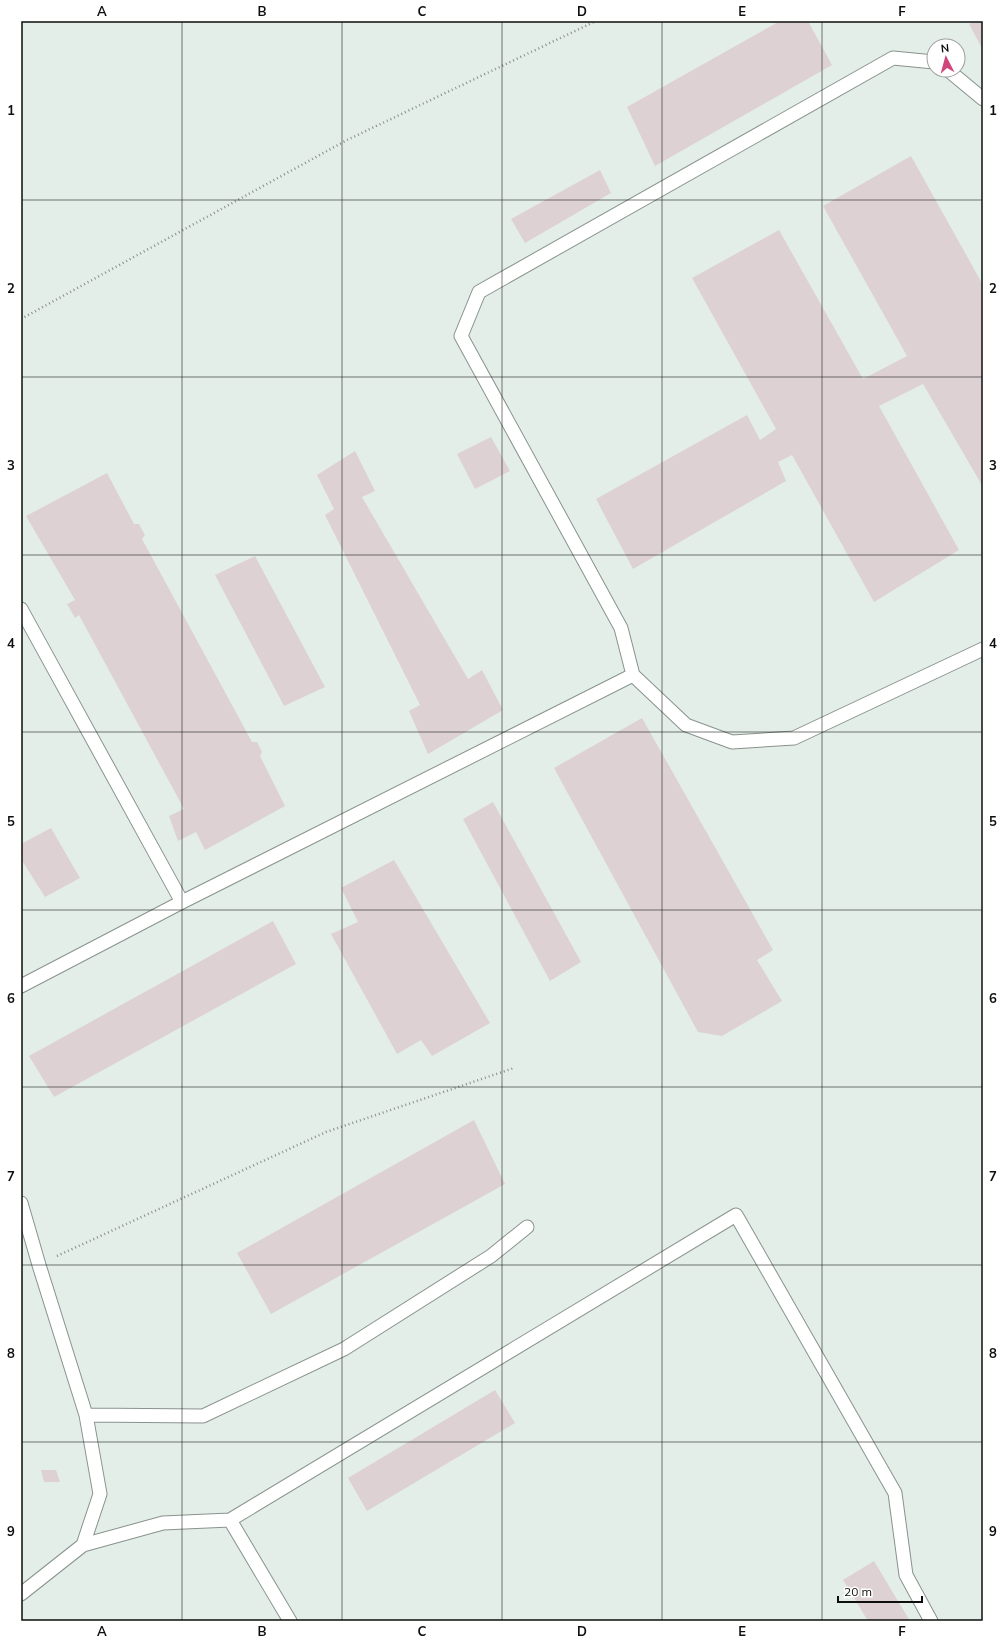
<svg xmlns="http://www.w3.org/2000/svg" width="1004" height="1642" font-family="Mulish,sans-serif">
	<rect width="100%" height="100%" fill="#e4eee8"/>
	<path fill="#ddd1d4" d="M780,21h28l24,44 -177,101 -28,-59z
		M975,21h8v29l-14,-26z
		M911,156l72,129v202l-60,-103 -44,22 80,144 -85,52 -82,-147 -14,7 8,19 -153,88 -37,-70 151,-84 13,25 16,-11 -84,-151 87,-48 84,149 44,-23 -84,-150z
		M600,170l11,23 -86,50 -14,-24z
		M491,437l19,34 -35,18 -18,-35z
		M355,451l20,40 -13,6 106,182 14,-9 21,40 -75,44 -19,-43 11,-6 -95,-190 9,-6 -17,-34z
		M107,473l27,51h5l6,11 -3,4 110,203h5l5,10 -2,4 25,50 -80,44 -9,-18 -18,9 -9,-25 15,-7 -105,-194 -4,3 -8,-14 8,-4 -49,-84z
		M255,556l70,131 -41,19 -69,-131z
		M642,718l131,232 -16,10 25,41 -60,35 -24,-4 -144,-264z
		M493,802l88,160 -31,19 -87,-162z
		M51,828l29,50 -35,19 -24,-38v-15z
		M394,860l96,163 -58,33 -11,-16 -24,14 -66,-120 27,-12 -17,-34z
		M273,921l23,43 -242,133 -25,-41z
		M474,1120l31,64 -234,130 -34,-61z
		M495,1390l20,33 -148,88 -19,-33z
		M41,1470h15l4,12h-16z
		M874,1561l36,60h-42l-25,-41z"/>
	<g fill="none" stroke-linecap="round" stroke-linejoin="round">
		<defs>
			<path id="service" d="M948,70l35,29
				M21,609l161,293
				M633,675l-12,-47 -160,-292 18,-44 414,-234 41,4
				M21,986l161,-84 451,-227 53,50 46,17 62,-4 189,-89
				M21,1203l18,62 47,150 14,79 -17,51 -62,49
				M86,1415l117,1 141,-67 147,-93 36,-29
				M230,1520l506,-305 159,278 11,82 25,46
				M83,1545l80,-22 67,-3 60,101"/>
		</defs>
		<use href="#service" stroke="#89938d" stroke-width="15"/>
		<path stroke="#888f8b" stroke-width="2.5" stroke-dasharray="1 3" stroke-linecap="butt" d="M21,319l326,-179 249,-119
			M57,1256l269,-124 188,-64"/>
		<use href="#service" stroke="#fff" stroke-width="13"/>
	</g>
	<path fill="none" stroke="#0c0f0d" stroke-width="1" stroke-opacity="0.55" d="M182,21v1600M342,21v1600M502,21v1600M662,21v1600M822,21v1600M21,200h962M21,377h962M21,555h962M21,732h962M21,910h962M21,1087h962M21,1265h962M21,1442h962"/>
	<rect width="1004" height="1642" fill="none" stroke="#ffffff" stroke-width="44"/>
	<g transform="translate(946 58) rotate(354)"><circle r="19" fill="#ffffff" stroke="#9e9f9e"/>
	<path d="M0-3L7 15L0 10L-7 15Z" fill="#cf457c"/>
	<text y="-6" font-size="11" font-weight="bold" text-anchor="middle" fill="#0c0f0d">N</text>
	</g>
	<path d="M838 1596v6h84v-6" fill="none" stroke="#0c0f0d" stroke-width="2"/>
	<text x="844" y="1596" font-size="12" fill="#0c0f0d" stroke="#ffffff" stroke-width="3" paint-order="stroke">20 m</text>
	<rect x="22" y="22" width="960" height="1598" fill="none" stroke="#0c0f0d" stroke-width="1.5"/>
	<g font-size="13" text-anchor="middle" font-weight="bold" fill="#0c0f0d">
		<text x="102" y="16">A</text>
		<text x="262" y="16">B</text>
		<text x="422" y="16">C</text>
		<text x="582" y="16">D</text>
		<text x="742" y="16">E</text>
		<text x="902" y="16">F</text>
		<text x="11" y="115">1</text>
		<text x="993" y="115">1</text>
		<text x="11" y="293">2</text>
		<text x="993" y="293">2</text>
		<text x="11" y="470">3</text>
		<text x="993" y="470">3</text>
		<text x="11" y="648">4</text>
		<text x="993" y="648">4</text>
		<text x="11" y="826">5</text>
		<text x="993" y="826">5</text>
		<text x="11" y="1003">6</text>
		<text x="993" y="1003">6</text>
		<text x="11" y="1181">7</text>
		<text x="993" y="1181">7</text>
		<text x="11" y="1358">8</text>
		<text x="993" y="1358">8</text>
		<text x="11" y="1536">9</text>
		<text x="993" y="1536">9</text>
		<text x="102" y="1636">A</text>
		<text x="262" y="1636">B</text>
		<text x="422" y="1636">C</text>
		<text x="582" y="1636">D</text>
		<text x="742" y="1636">E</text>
		<text x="902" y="1636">F</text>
	</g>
</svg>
